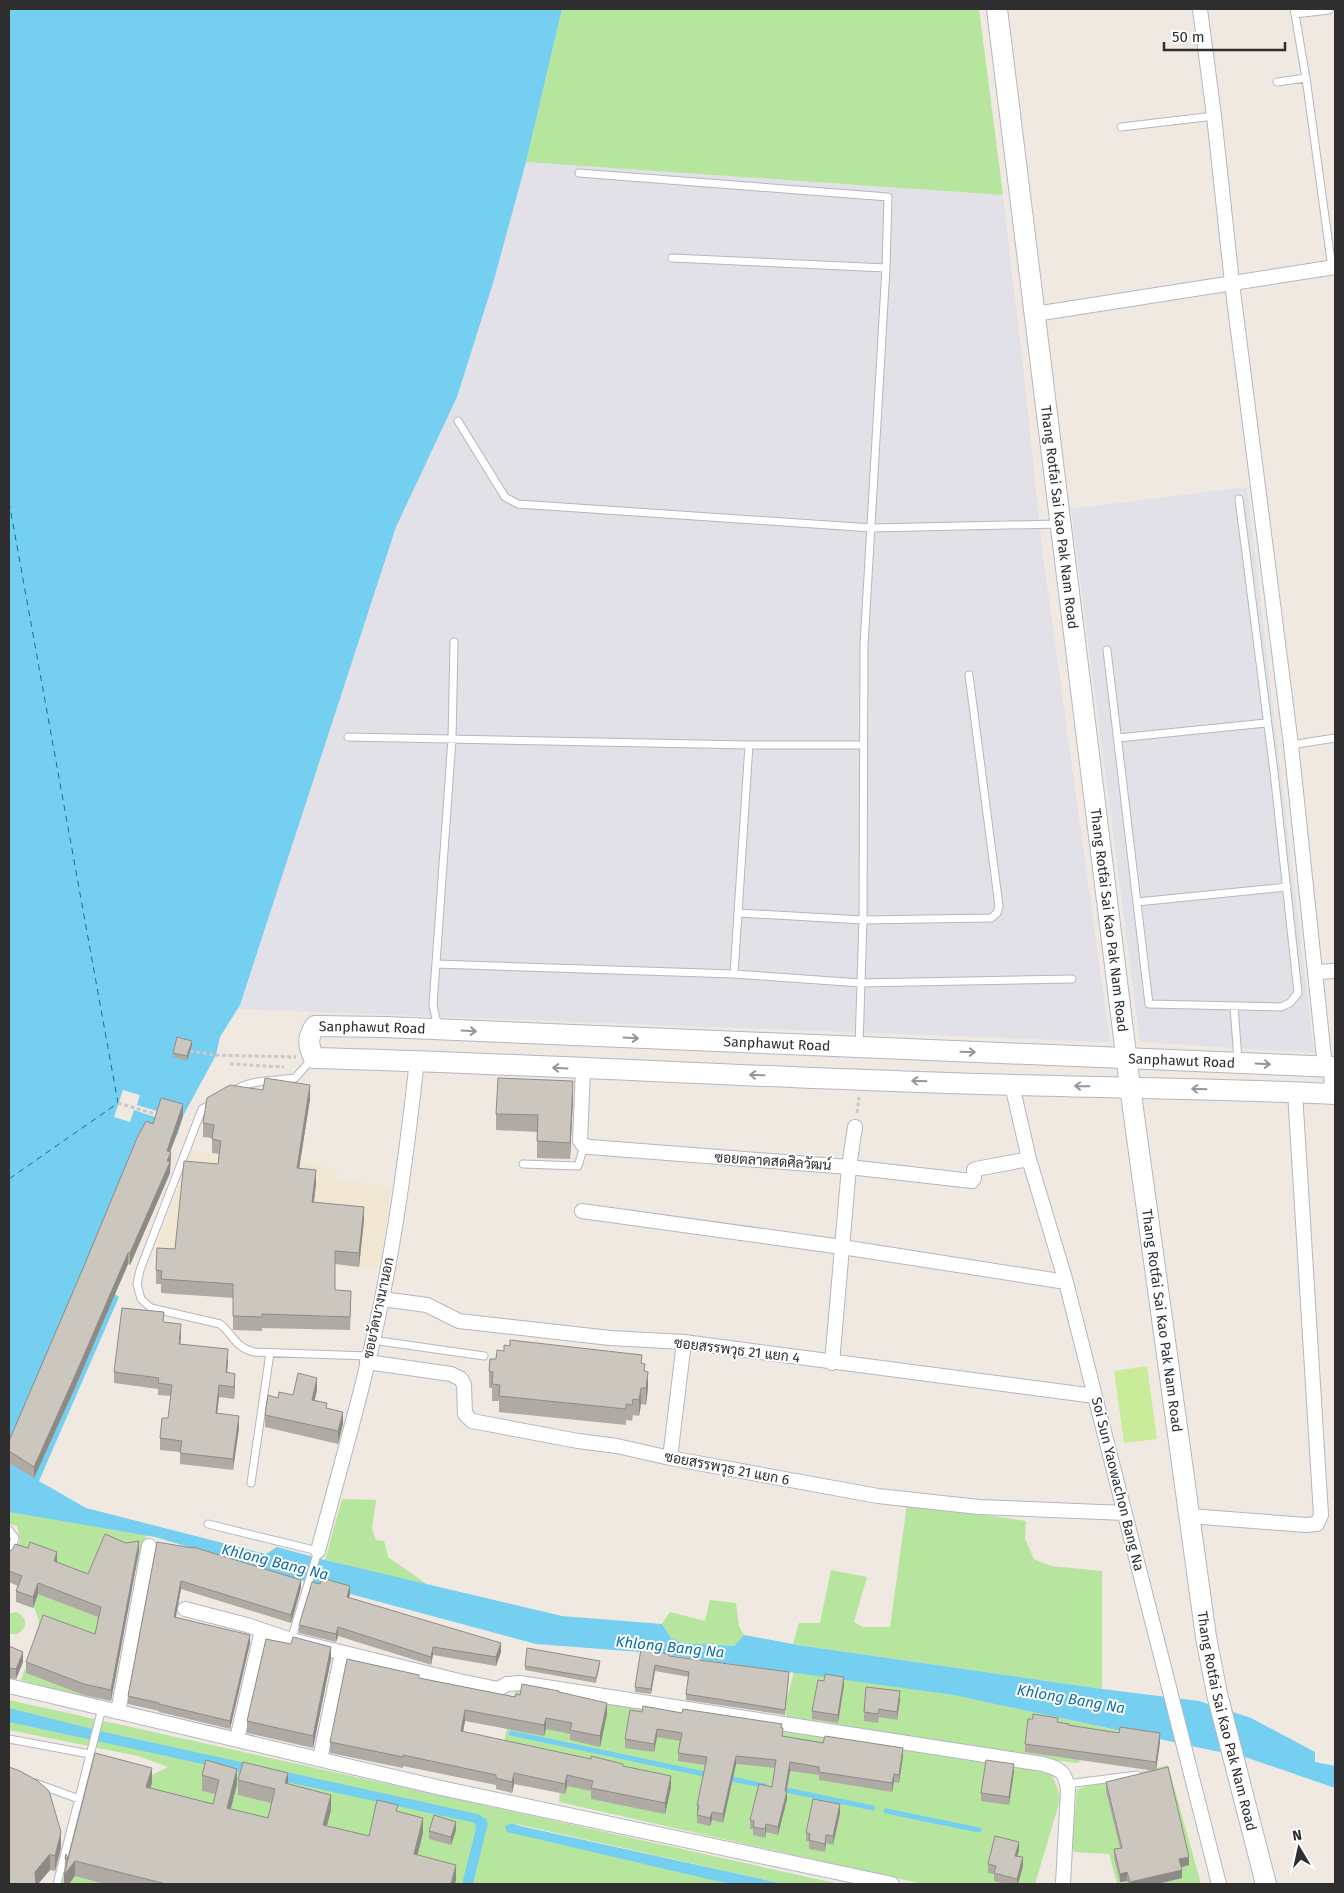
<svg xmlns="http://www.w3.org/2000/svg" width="1344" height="1893" font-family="'Fira Sans',Sarabun,sans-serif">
	<rect width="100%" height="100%" fill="#efe9e1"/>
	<path fill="#e3e1e8" d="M526,162l477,33 22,189 17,164 68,494 -873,-33 159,-482 61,-130 37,-117z
		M1247,487l67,566 -174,-11 -69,-533z"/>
	<path fill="#f0e6d1" d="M191,1152l119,10 27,9 -1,9 55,7 -11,82 -226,-15z"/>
	<path fill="#b6e59e" d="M562,9h417l24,186 -477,-33z
		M342,1499l34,1 -4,29 4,11 8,1 4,16 40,28 -103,-25z
		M907,1504l119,17 -1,18 9,20 17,7 51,5v118l-309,-45 6,-21h21l11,-53 36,7 -13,45 9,5h27z
		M9,1512l138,23 -5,12 -44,154 -77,-21 19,-53 -2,-10 -24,-53 6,-25 -3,-13 -8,-2z
		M710,1600l26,3 3,23 5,9 -10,11 -52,-3 -11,-5 -9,-14 8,-12 35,9z
		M16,1612c12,5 12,16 1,22h-8v-21z
		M794,1672l159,23 176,38 -52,30 -58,-7 -233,-37v-17z
		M516,1688l535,85 7,16 2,11 -25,84h-112l-364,-82 1,-14 -56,-47z
		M9,1700l830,184h-55l-272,-61 -5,9 224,52h-670l24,-82 17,-2 66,-33 -30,-11 -129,-26z
		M1168,1765l33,119h-84l-8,-30 -35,-2 -2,-7 5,-56z"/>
	<path fill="#c9ec9a" d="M1147,1366l10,73 -33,4 -10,-72z"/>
	<path fill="#75cff0" d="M9,9h553l-36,153 -32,118 -37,117 -61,130 -156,478 -20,32 -4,18 -33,61 -5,17 -47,103 -37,44 25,17 -80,184 47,27 180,46 11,-7 48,13 237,56 100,8 9,14 11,5 52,3 10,-11 54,10 304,44 97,12 52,17 64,34v10l20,4v22l-87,-30 -295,-63 -299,-42 -118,-9 -219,-59 -162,-48 -146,-25z
		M9,1708l95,24 374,82 8,5 2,4 -15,61h-11l14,-55 -1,-5 -4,-2 -462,-100z
		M512,1823l8,3 264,58h-53l-19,-4 -205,-48 -2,-6z"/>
	<path fill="#efe9e1" d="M123,1090l17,5 -3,10 23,7 -2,6 -24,-8 -4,12 -16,-5z"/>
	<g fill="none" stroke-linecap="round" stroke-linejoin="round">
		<path stroke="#75cff0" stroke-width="5" d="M511,1733l198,42
			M727,1778l38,8
			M781,1789l92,19
			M886,1811l93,19"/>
		<path stroke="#0d6fa3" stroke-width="1" stroke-dasharray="6 5" stroke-linecap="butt" d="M9,502l109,601 -109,76"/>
		<defs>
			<path id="lane" d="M1294,9l1,5 34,-4
				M1295,14l11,64 26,190
				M1277,82l29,-4
				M1121,127l93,-11
				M579,173l309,24 -2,71 -22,377 -1,275 -4,126
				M672,258l214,10
				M458,421l47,76 13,7 354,24 186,-4
				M1107,650l42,354 132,3 9,-4 8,-10 -24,-221 -35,-273
				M348,737l401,8 -15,229
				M1118,738l148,-15
				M749,745h114
				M1291,745l44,-7
				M1137,902l150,-15
				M738,913l125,7 128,-2 6,-5 2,-7 -30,-231
				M436,964l298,10 127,9 211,-4
				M1234,1006l4,54
				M438,1028l-5,-23 19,-266 2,-97
				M233,1091c19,-12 41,-10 62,-13l17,-19
				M213,1103l-11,6 -62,161 -3,14 4,15 10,9 69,16c14,11 15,24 34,28l114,4
				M523,1164l55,2 6,-20
				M372,1340l112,16
				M251,1483l19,-130
				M208,1524l110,27 -27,89
				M9,1530l6,8 -6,19
				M9,1739l81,15
				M35,1783l44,16
				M1067,1784l70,-9
				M57,1884l45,-176"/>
			<path id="street" d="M1200,9l14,107 18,167 59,462 34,322
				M1035,314l300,-47
				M1316,972l19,-1
				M583,1069l-3,72 4,5 6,1 259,20 123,14 2,-3v-8l2,-1 53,-10
				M1012,1085l17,74 37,123 153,602
				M582,1211l260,36 224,35
				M382,1299l45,6 32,16 151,17 74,4 411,54
				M367,1362l84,12 10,5 3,6 1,29 7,7 106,20 39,5 53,12 208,38 101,11 146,6
				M832,1363l17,-196 6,-40
				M670,1458l14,-116
				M1189,1516l117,9 11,-1 4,-9 -26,-423
				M318,1551c24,-91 51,-181 68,-273 14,-72 23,-145 31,-218
				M185,1609l62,16 44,15 168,41 39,8 9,-5 13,-1 523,81c17,5 22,7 25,25l-5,95
				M9,1686l432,102 451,96
				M118,1712l31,-166
				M237,1739l25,-109
				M320,1759l22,-106"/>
			<g id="secondary">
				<path id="s1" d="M997,9l133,1078 76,550 11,57 49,190"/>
				<path id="s2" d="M1334,1067l1,27c-108,-5 -215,-6 -323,-9 -233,-6 -465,-21 -698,-27 -6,-13 -7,-20 1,-32l70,1 950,40"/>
			</g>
		</defs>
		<use href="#lane" stroke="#b4b7c1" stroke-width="9"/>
		<use href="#street" stroke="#b4b7c1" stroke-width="16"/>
		<use href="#secondary" stroke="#b4b7c1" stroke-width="22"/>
		<path stroke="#c9c9c9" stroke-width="3" stroke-dasharray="4 2.5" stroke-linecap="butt" d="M190,1051l26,4 80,2
			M230,1064l54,3
			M118,1103l41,12
			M857,1113l2,-16"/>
		<use href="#lane" stroke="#fff" stroke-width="7"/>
		<use href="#street" stroke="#fff" stroke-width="14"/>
		<use href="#secondary" stroke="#fff" stroke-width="20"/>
	</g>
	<path fill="#afaba4" d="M192,1045l-5,16 -14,-4v-4z
		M573,1098l-3,61 -33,-1v-26l-41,-2v-16z
		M310,1099l-11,69 17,16 -2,18 50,18 -5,47 -24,-3v26l16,14 -1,26 -88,-2v3l-29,-1v-32l-72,-5v-9h-5v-14l19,-21 43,-85 1,-10 -7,-1v-15l-9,-1v-14z
		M183,1116l-13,36 1,12 -1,2v7l-40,92 -2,-1 -54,126 -40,88 -25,-15v-22l144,-317z
		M164,1322l17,14 -1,9 48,16 -1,12 8,12 -1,14 -15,-2 -2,17 22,14 -6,42 -53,-6v-12l-20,-2v-12l8,-20 3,-22 -13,-1v-6l-44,-6v-11z
		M510,1346l132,17 3,8 3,17 -2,17 -5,-1 -2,12 -6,-1 -1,6 -6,-1v5l-127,-13v-11h-7v-13h-3v-17l7,-12 8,-8z
		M317,1390l-3,10 13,9 16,15 -5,20 -73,-17v-12l13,-17z
		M157,1542l144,46 -10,35 -110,-34 -5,28 74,26 -20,86 -71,-17v-1l-31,-7v-8z
		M9,1551l48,11 31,12 51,-23 -28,150 -27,-6 -58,-22v-11l69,-28 3,-17 -60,-23 -5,14 -17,-6v-11l2,-5 -9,-4z
		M350,1594l-1,4 152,54 -5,14 -63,-11 -2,10 -93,-29 -2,6 -37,-9v-8z
		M9,1646l14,16 -7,17 -7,-1z
		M641,1649l28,7 120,22 -4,37 -99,-15v-6l3,-17 -34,-6 -4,23 -16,-2v-5z
		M331,1659l-18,89 -66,-15v-12z
		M600,1665l-4,18 -71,-13v-4z
		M419,1678l96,19 5,-2 39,-2 48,21 -7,33 -30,-7v-6l-24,-5 -2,7 -79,-15 -2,11 160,35 48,20 -6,27 -74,-15v-8l-24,-5 -2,8 -51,-10 -2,9 -16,-4v-4l-93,-19v2l-73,-15v-11z
		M844,1685l-6,38 -26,-4v-8z
		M900,1700l-3,20 -18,-3 -1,6 -14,-2v-9z
		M642,1712l40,1 100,15 1,8 120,20 -4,27 -5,-1 -2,10 -73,-12v-5l-29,-4 -3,20v8l-9,36 -12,-3 -1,6 -12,-3v-6h-3v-9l22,-33 3,-19 -39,-4 -13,59 -11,-3 -2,6 -13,-3v-18l8,-40 -27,-4v-8l2,-12 -23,-4 -3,15 -29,-4v-9z
		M1058,1722l11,3 91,17 -4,28 33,95 -8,2 1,11 -25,6h-29l-1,-3 -7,1 -6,-24v-9l6,-1 -14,-57v-9l49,-11 -130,-19v-8z
		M9,1767l52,81 -6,23 -5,-1 -12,14h-29z
		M1014,1772l-5,33 -28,-4v-8z
		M202,1775l35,9 -6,25 37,9 3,-15 -33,-8v-15l50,4 43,26 -4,16 42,10 29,-24 25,21 -6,22 39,25 -1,4h-350l-30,-8 -11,8 1,-25h3l84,-76 -2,5 63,16 2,-10 -13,-3z
		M840,1813l-7,32 -7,-2 -1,9 -16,-3v-7l-3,-1v-8z
		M456,1830l-5,15 -22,-6v-8z
		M1019,1850l-2,6 6,10 -5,18h-12l-12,-3v-7l-6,-1v-9z"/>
	<path fill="#8e8b86" d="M192,1041v4l-5,16v-5z
		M573,1081v17l-3,61v-16z
		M310,1085v14l-13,83v-14z
		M183,1104v12l-15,42 3,-6 -1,21 -40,92v-12z
		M316,1170v14l-4,31v-13z
		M364,1207v13l-5,47v-14z
		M128,1253v11l-54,126 -40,88v-11z
		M181,1324v12l-2,20v-12z
		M228,1349v12l-2,23v-12z
		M648,1372v16l-2,17v-17z
		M235,1374v11l-1,14v-12z
		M317,1378v12l-5,22v-12z
		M219,1385v12l-3,28v-12z
		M641,1388v16l-2,12v-16z
		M343,1412v12l-5,20v-13z
		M239,1416v12l-6,42v-11z
		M139,1541v10l-28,150v-11z
		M57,1552v11l-3,-2z
		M301,1580v8l-10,35v-8z
		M181,1581v8l-7,36v-8z
		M38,1583v11l-5,14v-11z
		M350,1586v8l-3,11v-8z
		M338,1627v9l-2,6v-8z
		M250,1635v8l-20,86v-8z
		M501,1643v9l-5,14v-9z
		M331,1647v12l-18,89v-12z
		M433,1647v8l-2,10v-8z
		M23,1652v10l-7,17v-10z
		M655,1665v6l-4,23v-5z
		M844,1677v8l-6,38v-8z
		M900,1691v9l-3,20v-8z
		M607,1703v11l-7,33v-11z
		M465,1710v11l-4,21v-11z
		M546,1718v11l-2,7v-11z
		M657,1729v8l-3,15v-8z
		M1160,1733v9l-4,29v-9z
		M903,1748v8l-4,27v-8z
		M736,1756v8l-13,59v-9z
		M790,1762v9l-5,26 2,-6v8l-9,36v-8z
		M1014,1764v8l-5,33v-8z
		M152,1768v15l-6,20v-16z
		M237,1769v15l-10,39v-15z
		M288,1773v16l-3,-6z
		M514,1773v11l-2,9v-11z
		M894,1774v8l-2,10v-9z
		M567,1775v11l-2,8v-10z
		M671,1776v11l-6,27v-11z
		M331,1795v15l-8,30v-15z
		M840,1804v9l-7,32v-9z
		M712,1812v8l-2,6v-8z
		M423,1818v15l-9,36v-15z
		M456,1822v8l-5,15v-8z
		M766,1824v8l-1,6v-9z
		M61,1832v16l-6,23v-15z
		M826,1835v8l-1,9v-8z
		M1019,1842v8l-4,14v-8z
		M50,1854v16l-12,14h-3v-12z
		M1023,1857v9l-5,18h-1v-5z
		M1189,1857v8l-10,3v-9z
		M75,1861v15l-6,8h-5v-9z
		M456,1865v15l-1,4h-4z
		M1182,1870v8l-25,6h-27v-2z
		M1127,1872v9l-7,1v-8z"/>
	<path fill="#cbc7bf" stroke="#8e8b86" d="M177,1037l15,4 -5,15 -14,-3z
		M265,1078l45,7 -13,83 19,2 -4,32 52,5 -5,46 -24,-2v39l16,1 -1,26 -88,-3v3l-29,-1v-32l-72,-5 1,-8 -6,-1 1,-22 18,1 9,-88 34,3 3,-23 -9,-2 2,-14 -11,-2 4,-25 23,-13 33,5z
		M498,1078l75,3 -3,62 -33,-2 1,-26 -42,-1z
		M161,1098l22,6 -16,47 4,1 -4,9 3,1 -40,91h-2l-54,125 -40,89 -25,-16v-10l75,-175 53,-128 9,-17 7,3z
		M122,1308l42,4 -1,10 18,2 -2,20 49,5 -2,23 9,2 -1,13 -15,-2 -3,28 23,3 -6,43 -53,-6 2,-12 -22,-3 2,-20h6l4,-33 -14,-2 1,-5 -45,-6z
		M510,1340l132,15 -1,8 4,1 -1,7 4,1 -2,16h-5l-2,12 -6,-1 -1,6 -6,-1v5l-127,-13 1,-11 -8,-1 1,-12 -4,-1 1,-12h6l1,-9 7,1v-6l6,1z
		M298,1373l19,5 -5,22 15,3 -1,5 17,4 -5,19 -73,-16 3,-20 10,3 1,-6 14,3z
		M105,1534l21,9 13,-2 -28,149 -27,-6 -58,-22 17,-47 52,19 6,-27 -63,-24 -5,14 -17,-6 6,-15 -13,-5v-20l3,-1 3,-6 13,4 2,-6 27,10 -3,9 34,13z
		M157,1542l36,6v-1l108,33 -10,35 -110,-34 -7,36 76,18 -20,86 -71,-17v-1l-31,-7z
		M322,1578l28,8 -3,11 154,46 -5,14 -63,-10 -2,10 -93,-30 -2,7 -37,-9 13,-43 8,2z
		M293,1637l38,10 -18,89 -66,-15 19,-82 25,5z
		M9,1646l14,6 -7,17 -7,-1z
		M527,1648l73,13 -4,17 -71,-12z
		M641,1649l28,5v2l120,16 -4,38 -99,-16 3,-22 -34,-7 -4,24 -16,-2z
		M347,1659l72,16v3l96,19 1,-3 4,1 2,-11 37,7v1l48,11 -7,33 -30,-6 2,-7 -26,-5 -2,7 -79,-15 -4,21 130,28v-3l32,8v2l48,10 -6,27 -74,-15 2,-7 -26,-6 -2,9 -51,-11 -2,9 -16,-4v-3l-93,-20v2l-73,-15z
		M825,1674l19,3 -6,38 -26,-4 6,-31 6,1z
		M866,1687l34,4 -3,21 -18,-3 -1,5 -14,-2z
		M643,1706l39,7 1,-4 99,15 -1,4h2l-1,8 41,7 2,-7 78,12 -4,27 -5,-1 -2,9 -73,-11v-5l-29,-5 -5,29h2l-9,36 -12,-3 -1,5 -12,-2 1,-6 -4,-1 9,-36 13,3 4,-27 -40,-4 -13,58 -11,-2 -2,6 -13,-3 2,-10h-2l10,-48 -29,-4 4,-20 -25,-4 -3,15 -29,-5 5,-29 12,2z
		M1033,1714l25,4 -1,4 12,2 -1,1 51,8 1,-6 40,6 -4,29 -131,-18 3,-25h5z
		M95,1753l57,15 -6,19 67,17 6,-24 -17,-5 4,-15 31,9 -10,39 41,10 7,-29 -37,-9 5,-18 45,11 -3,10 46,12 -8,30 46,11 8,-36 21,5 -2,6 27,7 -9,36 42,11 -5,19h-285l-91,-23 -11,14 4,-16h-3l1,-5 2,5z
		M986,1760l28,4 -5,33 -28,-4z
		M9,1767l11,4 18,10 11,10 12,41 -6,24 -5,-2 -15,18 1,12h-27z
		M1168,1767l21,90 -10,2 3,11 -52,12 -3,-10 -7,2 -6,-25 8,-1 -16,-66z
		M813,1799l27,5 -7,32 -7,-1 -1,9 -16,-4 1,-6 -4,-1z
		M434,1815l22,7 -5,15 -22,-6z
		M995,1836l24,6 -4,14 8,1 -6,22 -23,-6 2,-7 -8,-2z"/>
	<defs><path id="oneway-shaft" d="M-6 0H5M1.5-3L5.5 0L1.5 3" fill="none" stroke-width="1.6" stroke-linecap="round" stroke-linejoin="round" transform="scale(1.25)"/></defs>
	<g stroke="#969696">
		<use href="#oneway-shaft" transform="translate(469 1031) rotate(3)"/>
		<use href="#oneway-shaft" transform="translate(631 1038) rotate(3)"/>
		<use href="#oneway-shaft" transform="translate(968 1052) rotate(2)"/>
		<use href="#oneway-shaft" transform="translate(1263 1064) rotate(3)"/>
		<use href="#oneway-shaft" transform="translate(560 1068) rotate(-177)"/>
		<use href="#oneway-shaft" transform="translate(757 1075) rotate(-178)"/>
		<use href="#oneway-shaft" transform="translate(919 1081) rotate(-178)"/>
		<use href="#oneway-shaft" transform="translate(1082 1086) rotate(-179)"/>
		<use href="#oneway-shaft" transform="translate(1199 1089) rotate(-178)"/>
	</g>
	<g text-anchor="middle" stroke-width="4" stroke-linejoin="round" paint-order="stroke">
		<g font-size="14" fill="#2e2e2e" stroke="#fff">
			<text dy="5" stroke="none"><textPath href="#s1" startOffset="512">Thang Rotfai Sai Kao Pak Nam Road</textPath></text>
			<text dy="5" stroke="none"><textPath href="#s1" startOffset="918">Thang Rotfai Sai Kao Pak Nam Road</textPath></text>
			<text dy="5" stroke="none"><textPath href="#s2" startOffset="1140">Sanphawut Road</textPath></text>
			<text dy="5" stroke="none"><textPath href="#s2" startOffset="1545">Sanphawut Road</textPath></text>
			<text dy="5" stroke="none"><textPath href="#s2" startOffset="1950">Sanphawut Road</textPath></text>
			<text transform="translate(773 1161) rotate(4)" y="5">ซอยตลาดสดศิลวัฒน์</text>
			<text transform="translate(378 1308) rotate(-78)" y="5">ซอยวัดบางนานอก</text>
			<text dy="5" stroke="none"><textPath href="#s1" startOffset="1322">Thang Rotfai Sai Kao Pak Nam Road</textPath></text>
			<text transform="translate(737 1350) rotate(7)" y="5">ซอยสรรพวุธ 21 แยก 4</text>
			<text transform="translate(727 1468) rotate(11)" y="5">ซอยสรรพวุธ 21 แยก 6</text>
			<text transform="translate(1118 1484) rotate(76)" y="5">Soi Sun Yaowachon Bang Na</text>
			<text dy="5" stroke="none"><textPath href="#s1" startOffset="1728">Thang Rotfai Sai Kao Pak Nam Road</textPath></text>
		</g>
		<g font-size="15" font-style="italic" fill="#0d6fa3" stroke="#fff">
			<text transform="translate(275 1562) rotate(14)" y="5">Khlong Bang Na</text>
			<text transform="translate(670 1647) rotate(6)" y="5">Khlong Bang Na</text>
			<text transform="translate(1071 1699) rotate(10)" y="5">Khlong Bang Na</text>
		</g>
	</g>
	<rect width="1344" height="1893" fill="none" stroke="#2e2e2e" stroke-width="20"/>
	<g transform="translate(1299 1848) rotate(351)" stroke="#ffffff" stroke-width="4" paint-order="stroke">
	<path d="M0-4L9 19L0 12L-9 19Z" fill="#2e2e2e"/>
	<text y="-8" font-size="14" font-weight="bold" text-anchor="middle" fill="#2e2e2e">N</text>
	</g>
	<path d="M1164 42v8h121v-8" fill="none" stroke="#2e2e2e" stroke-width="2.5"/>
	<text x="1172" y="42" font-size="15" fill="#2e2e2e" stroke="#ffffff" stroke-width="4" paint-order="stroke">50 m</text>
</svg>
